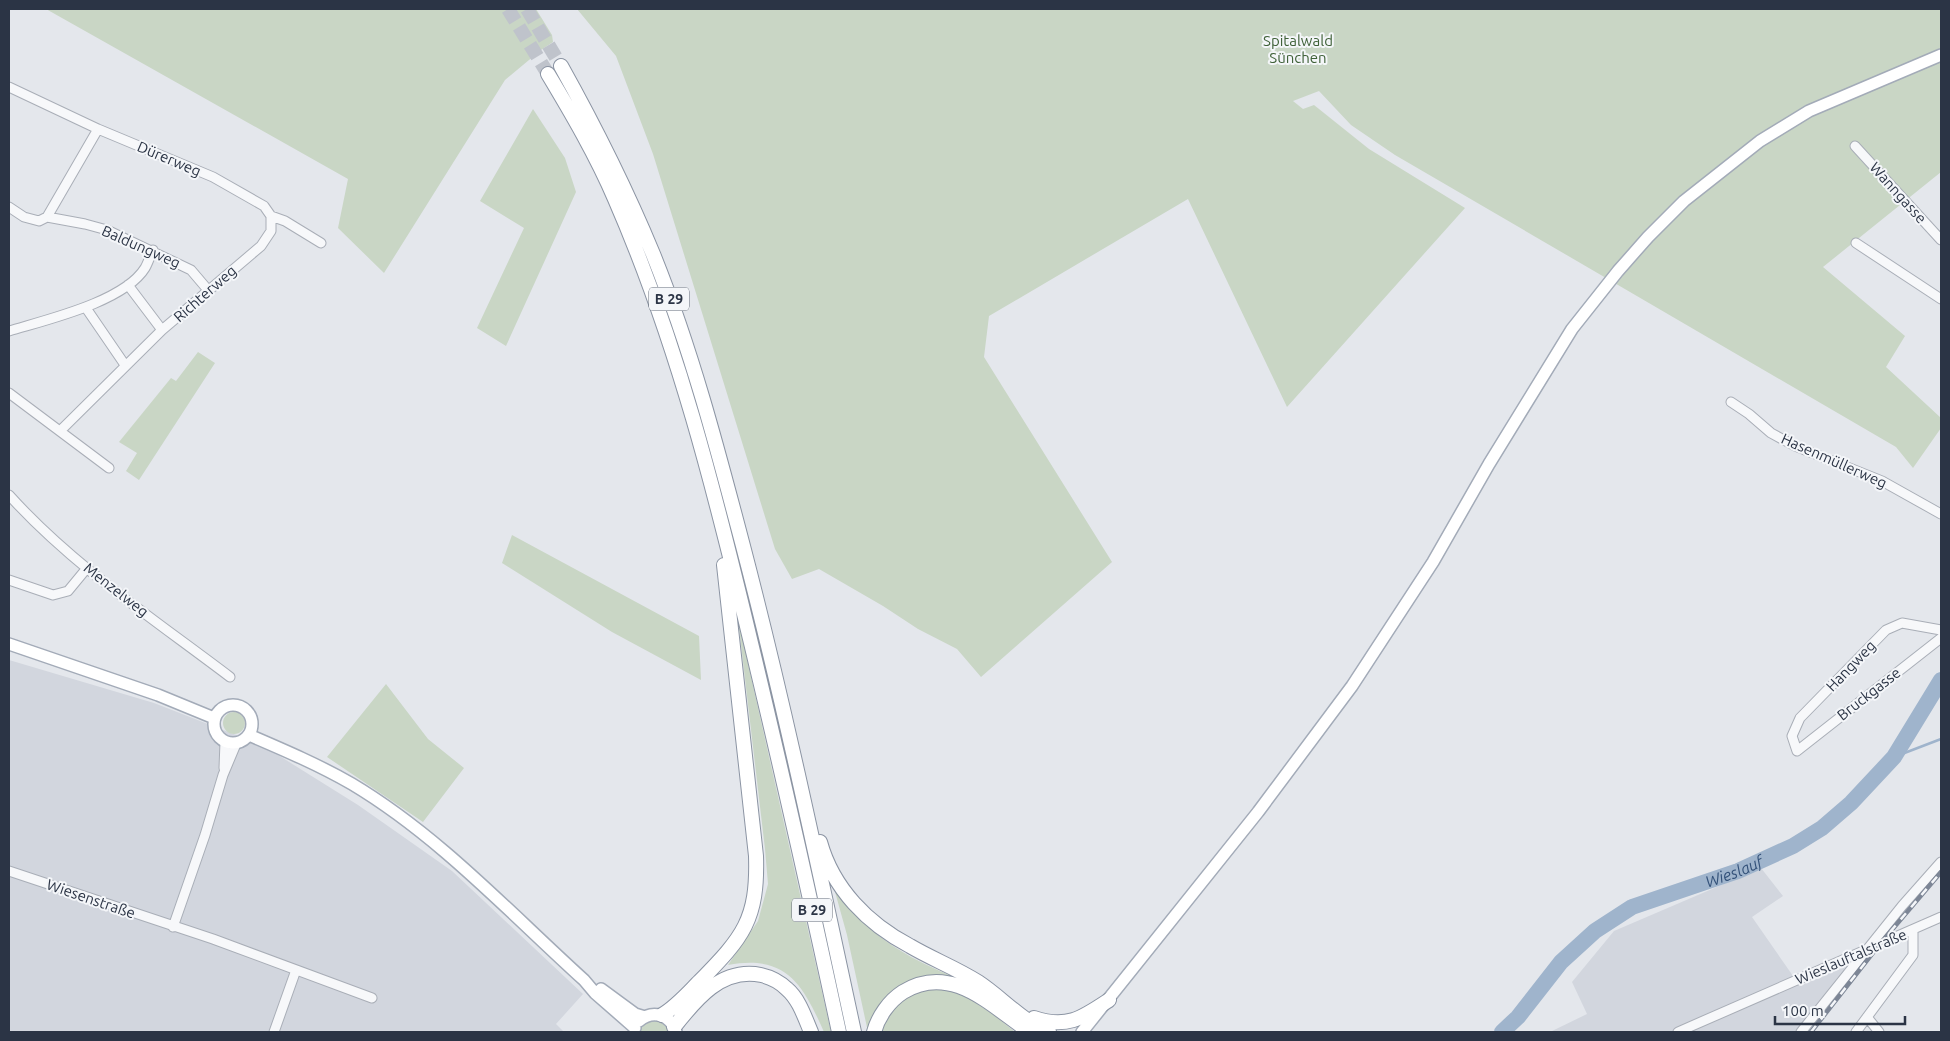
<svg xmlns="http://www.w3.org/2000/svg" width="1950" height="1041" font-family="Ubuntu,sans-serif">
	<rect width="100%" height="100%" fill="#e4e7ec"/>
	<path fill="#d2d6de" d="M9,660l145,43 108,42 96,60 94,66 131,123 -27,30 8,8h-555z
		M1761,868l22,28 -31,21 48,69 61,-26 -57,72h-254l37,-18 -15,-32 42,-51z"/>
	<path fill="#c9d6c5" d="M46,9h490l16,26 1,7 -12,8 -36,30 -121,193 -46,-45 10,-49z
		M577,9h1364v163l-118,95 82,69 -19,31 55,51v10l-28,40 -17,-21 -501,-292 -44,-30 -32,-34 -26,10 10,8 11,-4 55,44 96,59 -178,199 -99,-208 -199,117 -5,41 128,205 -131,115 -24,-28 -39,-20 -35,-23 -64,-37 -27,10 -17,-30 -122,-395 -37,-98z
		M533,109l32,49 11,34 -70,154 -29,-18 47,-100 -44,-27z
		M198,352l17,11 -76,117 -13,-9 11,-18 -18,-11 52,-64 5,3z
		M512,535l187,101 2,44 -89,-48 -110,-69z
		M738,619l93,413h-7c-21,-47 -37,-78 -96,-67l30,-44 10,-37 -3,-35z
		M386,684l42,55 36,29 -41,54 -96,-65z
		M223 723a11 11 0 1 1 22 0a11 11 0 1 1-22 0Z
		M832,881c10,13 19,28 31,40 27,29 68,47 104,61l-47,-2 -52,52 -21,-97z
		M936,986l28,9 30,20 21,17h-135l14,-25 18,-14z
		M649,1020c10,0 17,1 21,12h-32l2,-5z"/>
	<g fill="none" stroke-linecap="round" stroke-linejoin="round">
		<path stroke="#9fb4cc" stroke-width="2.5" d="M1894,757l47,-18"/>
		<path stroke="#9fb4cc" stroke-width="16" id="s1" d="M1502,1032l16,-15 43,-55 34,-31 37,-24 106,-36 55,-25 29,-18 29,-25 43,-46 47,-77"/>
		<path stroke="#bfc3cb" stroke-width="14" stroke-dasharray="14 7" stroke-linecap="butt" d="M508,9l40,65
			M527,9l34,57"/>
		<defs>
			<path id="minor" d="M9,87l89,42 115,48 51,29 7,10 14,5 36,22
				M1855,146l86,94
				M9,207l15,10 15,4 8,-4 38,7 22,6 84,40 17,20
				M47,217l51,-88
				M1856,243l85,56
				M128,285l34,45
				M86,308l39,57
				M9,331c36,-11 115,-29 136,-63 3,-5 5,-12 8,-18
				M9,393l100,75
				M1731,402l18,12 22,19 24,13 87,35 59,33
				M60,431l102,-101 99,-84 10,-15v-15
				M9,495c63,70 146,125 221,182
				M9,580l44,15 15,-4 19,-23
				M1941,630l-39,-7 -16,7 -86,88 -8,18 5,15 144,-113
				M224,768l1,-26
				M9,871l204,68 159,59
				M173,927l32,-92 18,-60 13,-31
				M1867,1017l12,15
				M274,1032l22,-62
				M1678,1032l263,-115
				M1801,1032l101,-126 39,-44
				M1856,1032l57,-77v-25"/>
			<path id="major" d="M9,644l149,51 56,23
				M214 724a19 19 0 1 1 38 0a19 19 0 1 1-38 0Z
				M249,735c35,15 70,30 103,49 87,52 157,128 232,196l11,13 40,35
				M601,989l34,25 10,3
				M639,1021c14,-12 32,-6 37,11
				M1082,1032l176,-220 94,-126 81,-124 56,-98 83,-135 46,-58 30,-34 36,-36 76,-60 49,-30 132,-56"/>
			<path id="highway" d="M561,66c34,61 65,123 92,188 38,94 64,193 90,292 42,161 76,324 111,486
				M548,74c24,40 48,81 67,125 62,142 100,293 136,444 31,129 60,259 88,389
				M820,842c13,47 48,82 90,104 22,13 46,22 68,36 23,15 46,41 71,50
				M662,1015c14,-8 26,-22 38,-34 43,-44 58,-61 56,-125l-32,-291
				M1034,1018c33,11 48,0 75,-18
				M674,1027c22,-28 48,-60 87,-52 9,2 19,7 26,14 12,10 18,29 24,43
				M874,1032c4,-15 15,-31 29,-40 49,-30 89,15 127,40"/>
		</defs>
		<use href="#minor" stroke="#a9aeb7" stroke-width="11"/>
		<use href="#major" stroke="#a3abb8" stroke-width="14"/>
		<use href="#highway" stroke="#8b94a3" stroke-width="16"/>
		<use href="#minor" stroke="#f7f8fa" stroke-width="9"/>
		<use href="#major" stroke="#fff" stroke-width="11"/>
		<use href="#highway" stroke="#fff" stroke-width="14"/>
		<defs>
			<path id="rail" d="M1811,1032l68,-87 62,-73"/>
		</defs>
		<use href="#rail" stroke="#7d8696" stroke-width="4.5"/>
		<use href="#rail" stroke="#f4f6f9" stroke-width="2.5" stroke-dasharray="8" stroke-linecap="butt"/>
	</g>
	<g text-anchor="middle" stroke-width="4" stroke-linejoin="round" paint-order="stroke">
		<g fill="#f4f6f9" stroke="#676e7b" stroke-width="1">
			<rect x="649" y="287.5" width="40" height="23" rx="4"/>
			<rect x="792" y="898.5" width="40" height="23" rx="4"/>
		</g>
		<g font-size="14" font-weight="bold" fill="#2b3445">
			<text x="669" y="304">B 29</text>
			<text x="812" y="915">B 29</text>
		</g>
		<g font-size="15" fill="#3f6138" stroke="#f4f6f9">
			<text x="1298" y="46">Spitalwald<tspan x="1298" dy="17">Sünchen</tspan></text>
		</g>
		<g font-size="15" fill="#2b3445" stroke="#f4f6f9">
			<text transform="translate(169 159) rotate(23)" y="5">Dürerweg</text>
			<text transform="translate(1898 193) rotate(48)" y="5">Wanngasse</text>
			<text transform="translate(141 247) rotate(24)" y="5">Baldungweg</text>
			<text transform="translate(205 294) rotate(-41)" y="5">Richterweg</text>
			<text transform="translate(1834 461) rotate(24)" y="5">Hasenmüllerweg</text>
			<text transform="translate(116 590) rotate(38)" y="5">Menzelweg</text>
			<text transform="translate(1851 666) rotate(-46)" y="5">Hangweg</text>
			<text transform="translate(1869 694) rotate(-38)" y="5">Bruckgasse</text>
			<text transform="translate(91 899) rotate(19)" y="5">Wiesenstraße</text>
			<text transform="translate(1851 957) rotate(-23)" y="5">Wieslauftalstraße</text>
		</g>
		<g font-size="16" font-style="italic" fill="#34527a" stroke="#f4f6f9">
			<text dy="6" stroke="none"><textPath href="#s1" startOffset="290">Wieslauf</textPath></text>
		</g>
	</g>
	<rect width="1950" height="1041" fill="none" stroke="#2b3445" stroke-width="20"/>
	<path d="M1775 1016v8h130v-8" fill="none" stroke="#2b3445" stroke-width="2.5"/>
	<text x="1782" y="1016" font-size="15" fill="#2b3445" stroke="#f4f6f9" stroke-width="4" paint-order="stroke">100 m</text>
</svg>
